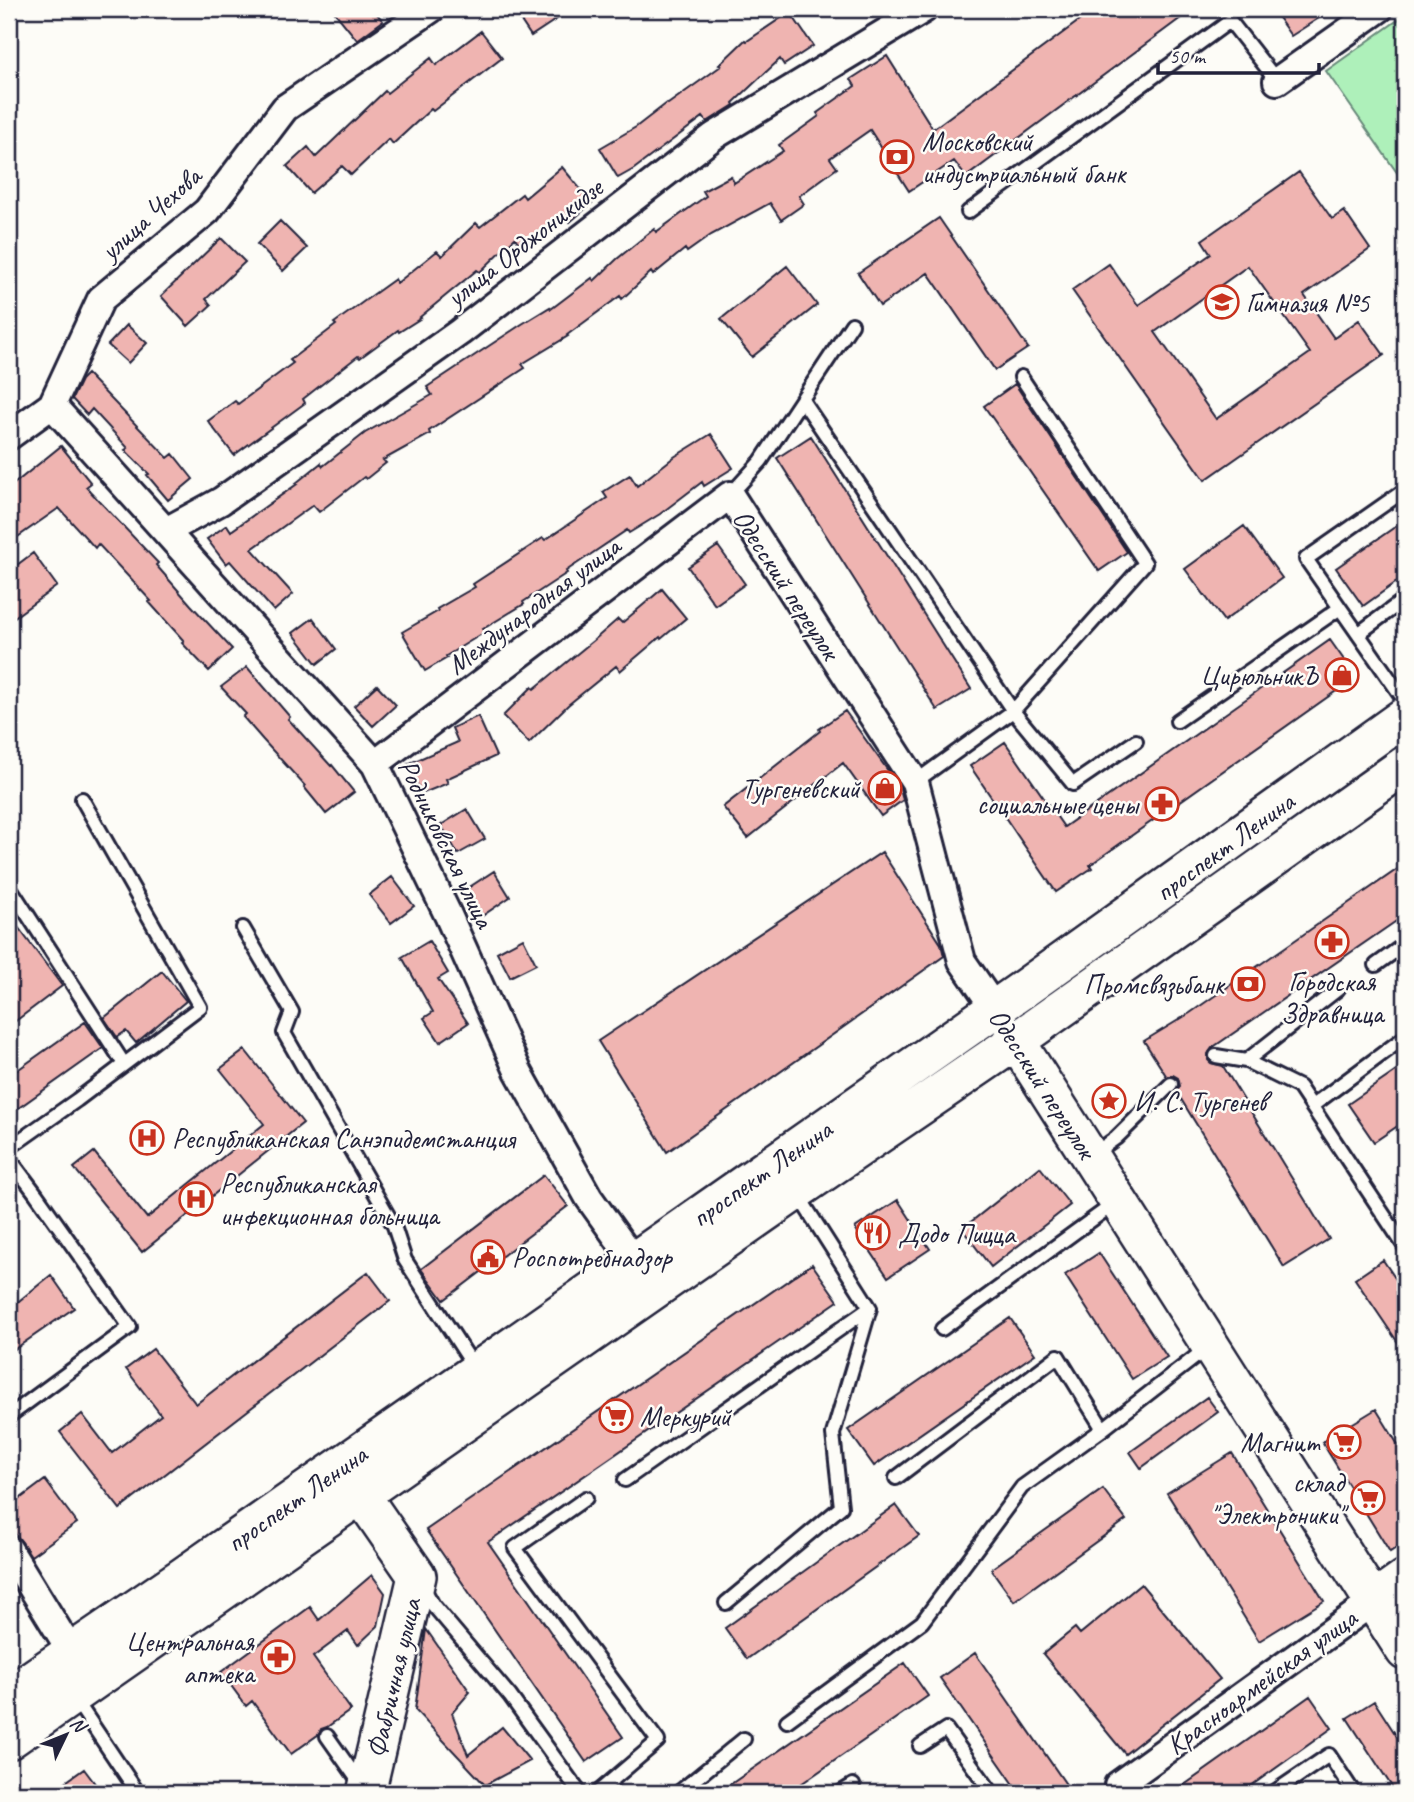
<svg xmlns="http://www.w3.org/2000/svg" width="1414" height="1802" font-family="Caveat,sans-serif">
	<rect width="100%" height="100%" fill="#fdfcf7"/>
	<filter id="ink" filterUnits="userSpaceOnUse"><feTurbulence type="fractalNoise" baseFrequency=".0143" numOctaves="2"/><feDisplacementMap in="SourceGraphic" scale="14" xChannelSelector="R" yChannelSelector="G"/><feConvolveMatrix kernelMatrix="1 2 1 2 8 2 1 2 1" color-interpolation-filters="sRGB"/></filter>
	<g filter="url(#ink)">
		<path fill="#aef0ba" stroke="#68897a" stroke-width="2" d="M1405,15v169l-79,-113z"/>
		<path fill="#efb4b1" stroke="#22223b" stroke-width="2" fill-rule="evenodd" d="M332,9h41l10,12 -26,19z
			M513,9h59l-41,27z
			M1095,9h98l-227,168 -12,-16 -45,30 -39,-61 -40,28 7,10 -38,28 5,8 -23,16 -11,-17 -59,32 -24,17 -2,-3 -32,26 -2,-3 -29,27 -2,-3 -53,39 1,1 -46,28 3,4 -96,63 1,3 -47,26 3,3 -20,16 -2,-2 -45,35 -6,-7 -61,44 41,45 -19,17 -44,-50 -4,3 -19,-25 20,-14 4,6 66,-47 -1,-1 25,-20 2,3 42,-33 67,-38 -5,-8 95,-63 28,-17 1,2 41,-31 2,3 23,-22 37,-30 2,3 50,-36 -3,-5 28,-15 3,7 49,-32 -4,-6 40,-29 -2,-3 38,-27 -4,-7 36,-23 46,73z
			M1272,9h61l-42,27z
			M790,12l23,34 -29,19 -4,-6 -47,44 1,2 -27,17 -4,-5 -69,52 -16,9 -18,-30 36,-21 31,-24 1,1 53,-38 -2,-1 26,-25 2,1z
			M481,31l21,27 -69,53 -2,-2 -38,35 -4,-5 -38,36 -9,-9 -31,27 -24,-27 21,-19 8,10 69,-66 2,2 44,-35 5,7z
			M562,167l30,36 -22,19 -7,-8 -41,33 -7,-9 -35,34 -3,-2 -57,47 1,1 -22,14 -1,-2 -38,28 -2,-2 -55,43 2,4 -71,52 -26,-34 27,-20 3,3 55,-41 -3,-3 46,-35 -2,-2 40,-29 21,-15 2,4 40,-32 5,5 34,-33 4,4 42,-33 3,4z
			M1299,172l33,47 12,-8 26,38 -66,46 30,43 25,-18 25,35 -179,125 -133,-190 37,-26 29,41 73,-51 -9,-14zM1248,266l62,87 -94,66 -61,-87z
			M939,218l89,130 -33,22 -67,-97 -48,33 -22,-33z
			M280,221l27,27 -24,23 -26,-27z
			M221,238l24,24 -39,37 5,6 -23,21 -27,-30z
			M787,266l30,39 -65,52 -31,-38z
			M127,325l20,18 -19,20 -20,-18z
			M87,374l81,84 5,-4 20,25 -25,21 -21,-25 2,-1 -24,-24 3,-2 -36,-39 -5,6 -15,-16 9,-19z
			M1015,384l112,168 -28,19 -115,-165z
			M711,434l22,34 -29,18 -2,-4 -42,32 -31,19 -2,-3 -61,41 1,2 -44,29 1,2 -41,25 2,3 -39,24 1,2 -22,13 -23,-39 36,-21 -1,-2 38,-22 -2,-3 70,-46 2,2 62,-42 -4,-6 27,-17 7,11 37,-29z
			M811,436l160,253 -34,21 -160,-252z
			M61,446l30,37 -5,4 72,76 -2,2 35,40 41,44 -23,22 -27,-28 2,-2 -35,-39 2,-1 -53,-57 -3,4 -36,-40 -50,35v-55z
			M1405,520v56l-42,30 -27,-38z
			M1244,526l38,52 -58,43 -39,-52z
			M718,546l27,38 -30,21 -27,-38z
			M33,553l24,33 -48,35v-50z
			M662,589l24,29 -25,21 -1,-2 -40,34 -4,-5 -48,39 -39,38 -26,-27 29,-29 2,2 60,-49 24,-21 4,4z
			M313,618l23,31 -19,15 -24,-31z
			M1330,640l26,37 -266,188 2,3 -36,24 -86,-126 35,-24 59,85z
			M247,667l43,50 -2,2 43,47 1,-1 22,27 -28,22 -22,-27 1,-1 -42,-46 -20,-23 3,-3 -25,-27z
			M377,685l19,20 -23,21 -19,-20z
			M845,711l54,75 4,14 -22,16 -38,-53 -95,75 -25,-31 97,-76 -1,-2z
			M478,716l18,40 -50,23 2,4 -27,11 -13,-30 50,-22 -6,-14z
			M467,809l18,30 -27,15 -17,-29z
			M882,852l59,92 3,12 -277,196 -69,-111z
			M1405,864v51l-193,133 -4,6v6l3,3 12,3 106,173 -45,28 -108,-176 4,-5 -2,-8 -5,-3 -6,2 -23,-36 46,-28z
			M494,871l16,26 -28,19 -17,-26z
			M392,877l22,29 -23,17 -22,-28z
			M9,915l53,71 -53,40z
			M523,938l13,26 -26,13 -13,-25z
			M429,941l19,32 -10,6 30,44 -28,19 -16,-24 9,-6 -31,-55z
			M162,971l24,30 -50,42 -10,-12 -9,6 -13,-19z
			M85,1022l18,26 -86,61 -8,-11v-22z
			M245,1050l58,73 -161,129 -68,-84 20,-16 53,66 117,-94 -44,-55z
			M1405,1065v56l-31,21 -26,-38z
			M1040,1167l30,38 -79,62 -29,-38z
			M544,1175l24,31 -124,94 -23,-31z
			M898,1200l32,49 -42,28 -33,-49z
			M1099,1253l68,104 -35,22 -67,-104z
			M1383,1260l22,33v60l-50,-74z
			M812,1264l26,37 -350,241 135,195 -37,25 -160,-232z
			M368,1272l22,29 -270,208 -60,-77 22,-18 30,39 49,-38 -35,-46 27,-20 43,55z
			M51,1275l23,33 -65,45v-44z
			M1010,1318l25,36 -161,112 -26,-36z
			M1207,1397l11,15 -77,56 -11,-16z
			M1376,1409l29,47v86l-15,10 -68,-110z
			M1232,1453l92,148 -65,40 -92,-148z
			M45,1480l32,43 -46,33 -9,-14 -13,-15v-20z
			M1103,1489l23,31 -112,81 -23,-32z
			M896,1505l23,31 -172,123 -22,-31z
			M372,1575l13,18 -7,33 -20,19 -10,-14 -35,26 38,53 -24,17 -6,2 -2,5 -28,20 -39,-53 -6,5 -25,-34 89,-65 9,13z
			M1141,1584l79,95 -95,75 -82,-100 32,-26 5,6z
			M426,1629l44,63 -18,21 16,42 34,-28 28,34 -45,24 -70,-75z
			M975,1653l97,140h-52l-80,-115z
			M905,1663l23,33 -140,97h-70z
			M1310,1696l22,32 -91,65h-68z
			M1374,1701l31,48v44h-9l-49,-75z
			M84,1769l18,24h-52z"/>
		<g fill="none" stroke-linecap="round" stroke-linejoin="round">
			<defs>
				<path id="lane" d="M968,212l262,-191 47,60
					M802,400l211,311 132,-148 -124,-186
					M730,495l31,-34 91,-137
					M1340,608l-34,-49 99,-69
					M1358,634l47,-35
					M1177,721l163,-113 65,93
					M915,782l98,-71 60,73 63,-43
					M9,886l115,178
					M243,928l49,84 -8,21 110,193 11,34 70,108
					M1376,965l29,-21
					M1216,1056l30,5 53,26 106,160
					M1246,1061l92,-72
					M1312,1106l93,-69
					M9,1148l68,-48 123,-93 -118,-208
					M1091,1156l25,-18 55,-54
					M9,1158l27,36 94,133 -121,89
					M942,1329l173,-126
					M896,1478l162,-122 45,73 104,-81
					M625,1480l245,-172 -72,-113
					M586,1498l-71,50 143,193 -61,52
					M422,1585l11,20 77,91 70,97
					M726,1603l115,-96 -8,-73 37,-126
					M75,1699l63,94
					M787,1721l135,-99 100,-135 81,-58
					M327,1736l33,47
					M920,1746l26,-17 46,64
					M678,1793l66,-54
					M840,1793l13,-8
					M1273,1793l56,-38 25,38"/>
				<path id="street" d="M1277,81l102,-72
					M52,405l323,359 73,151 70,156 71,127 45,63
					M9,436l43,-31 49,-106 106,-88 78,-103 146,-99
					M166,531l55,-30 239,-169 254,-196 210,-127
					M375,764l355,-269 185,287 47,179 42,61
					M9,1550l63,103
					M1118,1785l256,-184"/>
				<path id="secondary" d="M1016,1041l389,610
					M361,1495l56,81 -51,217
					M1374,1601l31,-22
					M9,1695l173,-118 840,-587 383,-274
					M9,1740l787,-549 220,-150 389,-276"/>
			</defs>
			<use href="#lane" stroke="#22223b" stroke-width="18"/>
			<use href="#street" stroke="#22223b" stroke-width="32"/>
			<use href="#secondary" stroke="#22223b" stroke-width="42"/>
			<use href="#lane" stroke="#fdfcf7" stroke-width="12"/>
			<use href="#street" stroke="#fdfcf7" stroke-width="26"/>
			<use href="#secondary" stroke="#fdfcf7" stroke-width="37"/>
		</g>
	</g>
	<defs>
		<symbol id="bank-ring" viewBox="-11 -11 22 22"><circle r="9.5" fill="#fdfcf7" stroke="#c8321e" stroke-width="1.5"/><path d="M-6-4H6V4H-6ZM0-2.3a2.3 2.3 0 1 0 0 4.6a2.3 2.3 0 1 0 0-4.6Z" fill="#c8321e"/></symbol>
		<symbol id="school-ring" viewBox="-11 -11 22 22"><circle r="9.5" fill="#fdfcf7" stroke="#c8321e" stroke-width="1.5"/><path d="M0-5L7-2L0 1L-7-2ZM-4 1L0 2.5L4 1V4Q0 6-4 4Z" fill="#c8321e"/></symbol>
		<symbol id="shop-ring" viewBox="-11 -11 22 22"><circle r="9.5" fill="#fdfcf7" stroke="#c8321e" stroke-width="1.5"/><path d="M-5-2.5h2.3a2.7 3.5 0 0 1 5.4 0H5L5.5 6h-11ZM-1.5-2.5h3a1.5 2.3 0 0 0-3 0Z" fill="#c8321e"/></symbol>
		<symbol id="pharmacy-ring" viewBox="-11 -11 22 22"><circle r="9.5" fill="#fdfcf7" stroke="#c8321e" stroke-width="1.5"/><path d="M-2-6h4v4h4v4h-4v4h-4v-4h-4v-4h4Z" fill="#c8321e"/></symbol>
		<symbol id="sight-ring" viewBox="-11 -11 22 22"><circle r="9.5" fill="#fdfcf7" stroke="#c8321e" stroke-width="1.5"/><path d="M0-6L1.8-2.2L6-1.7L2.9 1.2L3.7 5.4L0 3.3L-3.7 5.4L-2.9 1.2L-6-1.7L-1.8-2.2Z" fill="#c8321e"/></symbol>
		<symbol id="hospital-ring" viewBox="-11 -11 22 22"><circle r="9.5" fill="#fdfcf7" stroke="#c8321e" stroke-width="1.5"/><path d="M-5-5h3v3.5h4V-5h3V5h-3V1.5h-4V5h-3Z" fill="#c8321e"/></symbol>
		<symbol id="restaurant-ring" viewBox="-11 -11 22 22"><circle r="9.5" fill="#fdfcf7" stroke="#c8321e" stroke-width="1.5"/><path d="M-5-6h1v4h1v-4h1v4h1v-4h1v5L-1.5 .5V6h-2V.5L-5-1ZM5-6V6H3V1.5H1.5Q1.5-4 5-6Z" fill="#c8321e"/></symbol>
		<symbol id="civic-ring" viewBox="-11 -11 22 22"><circle r="9.5" fill="#fdfcf7" stroke="#c8321e" stroke-width="1.5"/><path d="M-.6-6.5H3V-4.5H.6V-3L4-1V1h2V6H-6V1h2V-1L-.6-3ZM-1.2 2.5V6h2.4V2.5Z" fill="#c8321e"/></symbol>
		<symbol id="supermarket-ring" viewBox="-11 -11 22 22"><circle r="9.5" fill="#fdfcf7" stroke="#c8321e" stroke-width="1.5"/><path d="M-6-5.5h2.5l.6 2H6L4.5 2H-2.5L-4.4-4H-6ZM-1.5 3.2a1.3 1.3 0 1 0 .1 0ZM3 3.2a1.3 1.3 0 1 0 .1 0Z" fill="#c8321e"/></symbol>
	</defs>
	<g fill-rule="evenodd">
		<use href="#bank-ring" x="878" y="138" width="38" height="38"/>
		<use href="#school-ring" x="1203" y="283" width="38" height="38"/>
		<use href="#shop-ring" x="1323" y="656" width="38" height="38"/>
		<use href="#shop-ring" x="866" y="769" width="38" height="38"/>
		<use href="#pharmacy-ring" x="1143" y="785" width="38" height="38"/>
		<use href="#pharmacy-ring" x="1313" y="923" width="38" height="38"/>
		<use href="#bank-ring" x="1229" y="965" width="38" height="38"/>
		<use href="#sight-ring" x="1090" y="1082" width="38" height="38"/>
		<use href="#hospital-ring" x="128" y="1119" width="38" height="38"/>
		<use href="#hospital-ring" x="177" y="1180" width="38" height="38"/>
		<use href="#restaurant-ring" x="854" y="1214" width="38" height="38"/>
		<use href="#civic-ring" x="469" y="1238" width="38" height="38"/>
		<use href="#supermarket-ring" x="597" y="1397" width="38" height="38"/>
		<use href="#supermarket-ring" x="1325" y="1423" width="38" height="38"/>
		<use href="#supermarket-ring" x="1349" y="1479" width="38" height="38"/>
		<use href="#pharmacy-ring" x="259" y="1638" width="38" height="38"/>
	</g>
	<g text-anchor="middle" stroke-width="5" stroke-linejoin="round" paint-order="stroke">
		<g font-size="28" fill="#22223b" stroke="#fdfcf7" text-anchor="start">
			<text x="922" y="151">Московский<tspan x="922" dy="32">индустриальный банк</tspan></text>
			<text x="1246" y="312">Гимназия №5</text>
			<text x="1318" y="685" text-anchor="end">ЦирюльникЪ</text>
			<text x="860" y="798" text-anchor="end">Тургеневский</text>
			<text x="1138" y="814" text-anchor="end">социальные цены</text>
			<text x="1332" y="991" text-anchor="middle">Городская<tspan x="1332" dy="32">Здравница</tspan></text>
			<text x="1224" y="994" text-anchor="end">Промсвязьбанк</text>
			<text x="1134" y="1111">И. С. Тургенев</text>
			<text x="172" y="1148">Республиканская Санэпидемстанция</text>
			<text x="220" y="1193">Республиканская<tspan x="220" dy="32">инфекционная больница</tspan></text>
			<text x="898" y="1243">Додо Пицца</text>
			<text x="512" y="1267">Роспотребнадзор</text>
			<text x="640" y="1426">Меркурий</text>
			<text x="1320" y="1452" text-anchor="end">Магнит</text>
			<text x="1344" y="1492" text-anchor="end">склад<tspan x="1344" dy="32">"Электроники"</tspan></text>
			<text x="254" y="1651" text-anchor="end">Центральная<tspan x="254" dy="32">аптека</tspan></text>
		</g>
		<g font-size="28" fill="#22223b" stroke="#fdfcf7">
			<text transform="translate(150 213) rotate(-42)" y="10">улица Чехова</text>
			<text transform="translate(524 242) rotate(-38)" y="10">улица Орджоникидзе</text>
			<text transform="translate(787 584) rotate(57)" y="10">Одесский переулок</text>
			<text transform="translate(533 605) rotate(-37)" y="10">Международная улица</text>
			<text transform="translate(447 843) rotate(64)" y="10">Родниковская улица</text>
			<text transform="translate(1224 846) rotate(-36)" y="10">проспект Ленина</text>
			<text transform="translate(1043 1083) rotate(57)" y="10">Одесский переулок</text>
			<text transform="translate(761 1173) rotate(-35)" y="10">проспект Ленина</text>
			<text transform="translate(296 1498) rotate(-35)" y="10">проспект Ленина</text>
			<text transform="translate(393 1678) rotate(-77)" y="10">Фабричная улица</text>
			<text transform="translate(1261 1681) rotate(-36)" y="10">Красноармейская улица</text>
		</g>
	</g>
	<rect width="1414" height="1802" fill="none" stroke="#fdfcf7" stroke-width="35"/>
	<rect x="18" y="18" width="1379" height="1767" fill="none" stroke="#22223b" stroke-width="2.5" filter="url(#ink)"/>
	<g transform="translate(66 1735) rotate(47)" stroke="#fdfcf7" stroke-width="5" paint-order="stroke">
	<path d="M0-5L12 26L0 18L-12 26Z" fill="#22223b"/>
	<text y="-10" font-size="19" font-weight="bold" text-anchor="middle" fill="#22223b">N</text>
	</g>
	<path d="M1158 63v10h161v-10" fill="none" stroke="#22223b" stroke-width="3.5"/>
	<text x="1169" y="63" font-size="21" fill="#22223b" stroke="#fdfcf7" stroke-width="5" paint-order="stroke">50 m</text>
</svg>
